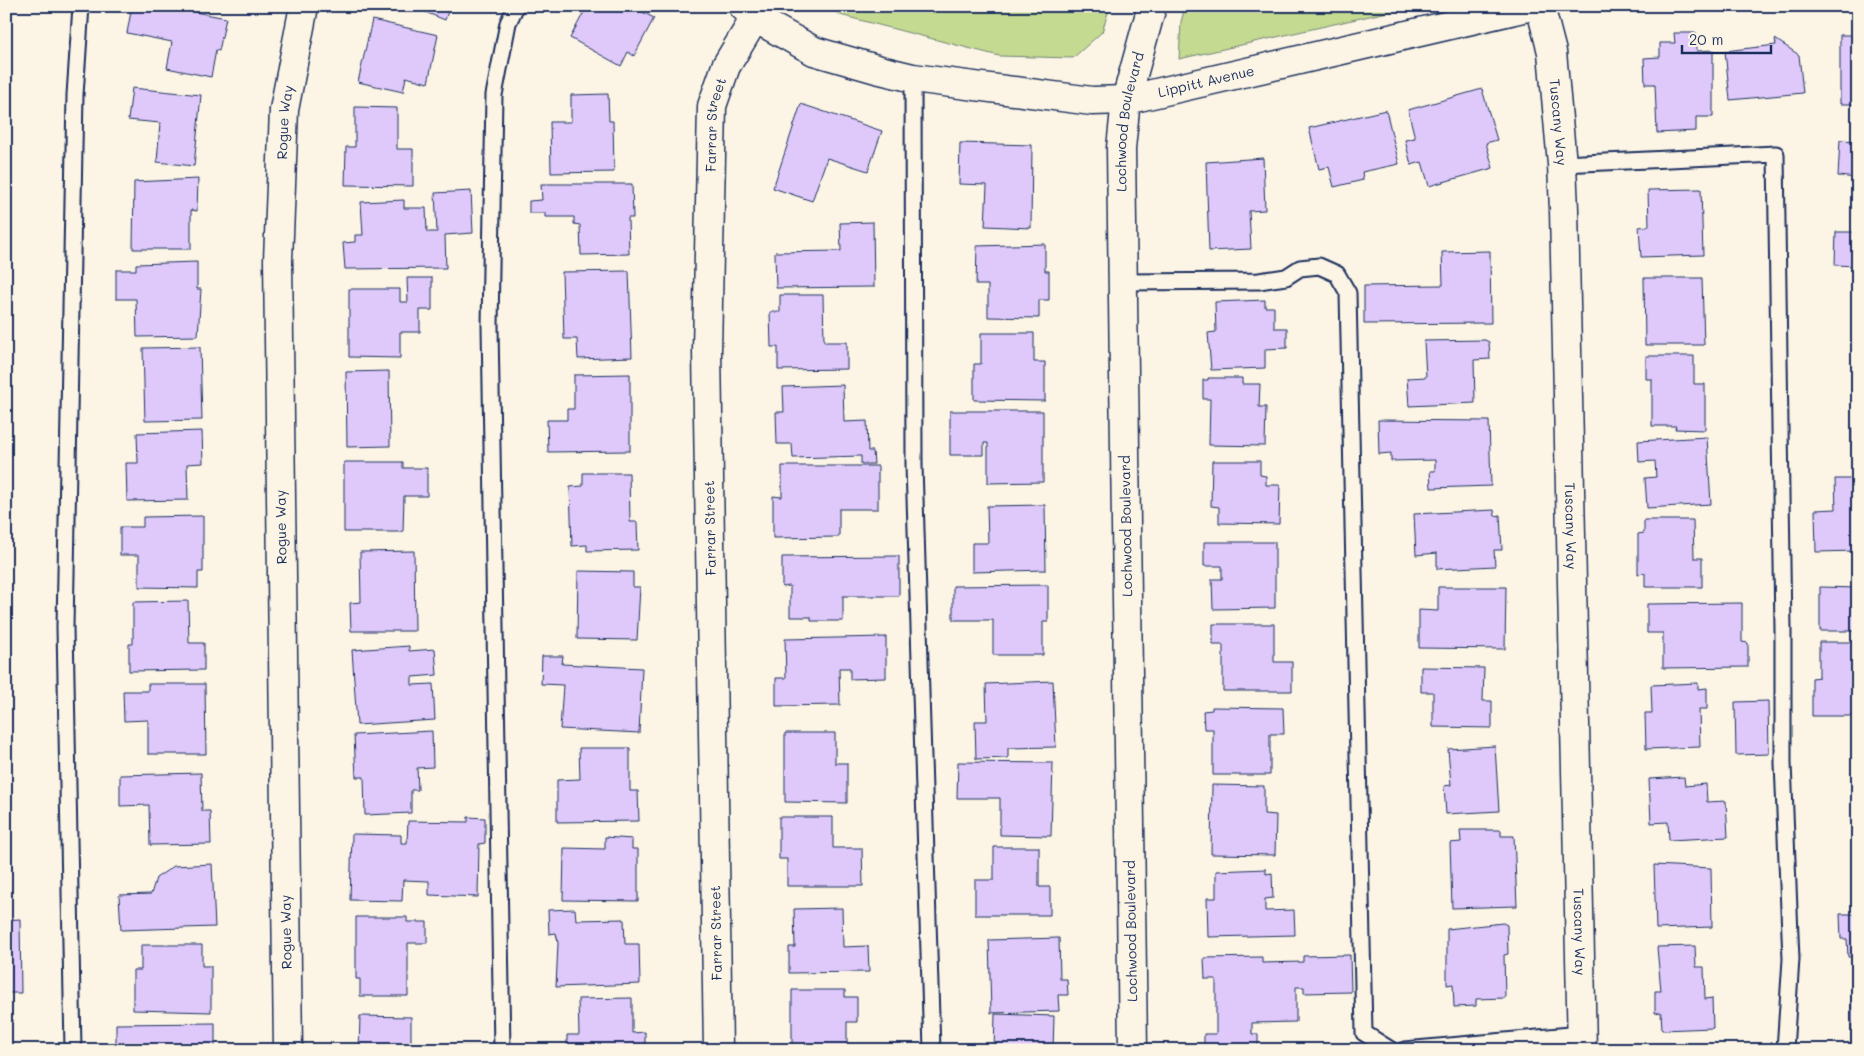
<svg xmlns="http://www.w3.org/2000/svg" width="1864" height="1056" font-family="Mali,sans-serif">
	<rect width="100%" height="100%" fill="#fcf5e5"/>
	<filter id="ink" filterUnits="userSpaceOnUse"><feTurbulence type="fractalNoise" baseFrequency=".02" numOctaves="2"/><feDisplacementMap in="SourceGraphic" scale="10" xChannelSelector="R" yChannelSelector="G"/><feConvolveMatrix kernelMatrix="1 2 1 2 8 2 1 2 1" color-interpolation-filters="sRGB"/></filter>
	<g filter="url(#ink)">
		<path fill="#c4da90" stroke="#708477" d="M827,6h283l-8,26 -29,26 -74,-2 -159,-41z
			M1185,6h229l-235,53 2,-37z"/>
		<path fill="#dec9fa" stroke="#1b2f5e" d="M132,6h32l62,12 -7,33 -3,-1 -5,27 -44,-9 5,-26 -45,-9z
			M410,6h40l-5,14z
			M574,6h57l23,12 -20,38 -6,-4 -7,14 -51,-28 14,-26z
			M372,20l66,15 -10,48 -22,-6 -3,15 -45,-10z
			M1674,33h22l1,18 16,-1v67h-17v14l-39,2 -2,-49h-10l-1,-26 16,-1v-14h15z
			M1840,35h18v69h-18z
			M1775,39l24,16 4,38 -73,7 -5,-49 51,-6z
			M132,88l69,7 -7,71 -37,-4 3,-39 -32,-3z
			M1482,89l15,51 -11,3 7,25 -64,18 -7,-24 -11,3 -6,-25 10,-2 -7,-28z
			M608,94l1,27h4l1,51 -63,1 -1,-51h21v-27z
			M801,104l81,27 -14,40 -41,-13 -15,43 -39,-13z
			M355,107l42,1v41h16v37l-68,-1 1,-38h9z
			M1386,110l13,54 -37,8 1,8 -29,7 -5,-20 -10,2 -10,-41z
			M1840,140l18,1v75l-4,-1 2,-37 -18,-2z
			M960,143l72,2 -1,83 -46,-2 2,-41 -28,-1z
			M1263,158l2,52 -16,1 2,38 -42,2 -3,-89z
			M198,179l-1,32 -6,-1v39h-58l1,-67z
			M541,184h91l1,34h-5l1,36 -48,1 -1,-30 -6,-1v-7h-29v-4h-16v-12l13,-1z
			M1701,189l2,66 -62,2 -2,-30 10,-1 -1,-36z
			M471,191l2,42 -28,2 1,33 -101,1 -2,-26 12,-1v-7h8l-2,-33 43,-2v8h22l1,24h10l-2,-39z
			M873,222l1,65 -98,1 -1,-36 66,-1 -1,-28z
			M1836,232h22v34l-23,-1z
			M1045,244v27h4v29h-10v18l-51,-1v-32h-12l1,-39z
			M1490,251l1,72 -127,1v-38l79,-1 -1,-33z
			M197,262v27h4l-3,47 -61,1 -1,-38h-20v-29h20v-6z
			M629,271l3,86 -54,2 -1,-20h-13l-2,-67z
			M407,278h25v32h-12v22h-20v26l-51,-1v-68h51v13h8z
			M1644,278h58l2,67h-59z
			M780,295h43l1,47h23v27l-69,1v-23h-7l-1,-35h10z
			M1265,300v7h9v21h13v20l-22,1v19l-54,2 -3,-37 8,-1 -1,-30z
			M981,333h53v29h11v39l-71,-1v-36h7z
			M1485,340l4,2 1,17 -16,1 1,43 -66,3 -2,-28 19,-1 -2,-36z
			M1855,345h3v43h-2z
			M200,347l2,73 -57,1 -2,-73z
			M1646,356h48v28h11v46l-30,-1 1,-3h-24v-47h-6z
			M389,371l1,75 -43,1 -1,-75z
			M630,374v77l-82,1 -1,-32h20v-11h7v-34z
			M1208,378h34v6h18l-1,23h7l-1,39 -56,-1 1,-46h-7v-19h5z
			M843,385l1,37 23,-1 1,30h5l1,13h-13v-8l-68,2 -1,-14h-15l-1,-32h8l-1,-25z
			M950,411h93v71l-55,1v-40h-4v12h-34z
			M1378,420l111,1 2,65 -60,2 -1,-17h5v-11l-44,1v-8l-12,1z
			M1852,428h6v24h-5z
			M202,431l1,32 -16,1 1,36 -61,1 -1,-38h12l-1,-30z
			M1707,437l4,67 -64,4 -2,-30 11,-1 -1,-16 -16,1 -1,-21z
			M1212,461h48v14l6,1v9h14l-1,39 -60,-1v-16l-8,-1z
			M344,462h59v6h24v28h-23l-1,36h-59z
			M782,466h96v43h-39v28l-66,1v-42l9,1z
			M583,473h46l1,49h7l1,28 -51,1v-6l-15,1 -2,-59 13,-1z
			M1835,479h23v72l-42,1 -1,-42 21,-1z
			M1045,505l1,65 -74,2v-29h16l-1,-37z
			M1494,510l1,6 5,-1 2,35h-8l1,16 -58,3v-16l-21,2 -2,-41z
			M203,516v56h-5v16l-59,-1v-32h-19v-28h23v-10z
			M1644,520h49l1,38h8v29h-57v-14l-7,1v-40l6,-1z
			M1204,542h71v66l-62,1 -1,-30h10v-13h-18z
			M414,551l1,80h-64l-1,-28 11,-1 -1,-50z
			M899,556v40h-56v25h-32v-4h-21v-31l-8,1v-30z
			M578,571l55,1v15h7l-3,53 -60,-1z
			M1048,585v37h-5v33h-50v-35h-40v-34z
			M1438,587h68l-1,62 -86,-1v-38l19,1z
			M1820,587l38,1v43h-38z
			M188,601l1,42h15v27l-75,1v-27h4v-42z
			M1742,603v39l6,1v24l-85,1v-35h-16v-29z
			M1213,624h61v38h18v29h-69v-46h-10z
			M886,637v41l-36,1v-11h-11l1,37 -64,1v-28h10l-1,-39z
			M1819,642h36l1,34h2v40h-46v-38l7,-1z
			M409,646v5l26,-2 2,26 -25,2v8l21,-1 2,36 -78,5 -5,-75z
			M542,656h21l-1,8 80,4 -3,65 -79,-4 3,-44 -22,-1z
			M1421,667l63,1 -1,33h9v27l-59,-1v-35h-12z
			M1053,681l3,66 -48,1v10l-32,1 -1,-38h12l-1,-37z
			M1698,683v6l9,-1v21h-8l1,38 -54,2 -1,-36h7l-1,-28z
			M148,684h57l1,70h-58v-34l-24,1 -1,-30h25z
			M1768,701l1,53 -33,1 -1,-53z
			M1212,707l71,1 1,26h-14v41h-57v-46h-9l-1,-18 9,-1z
			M432,731l1,36 -16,1 1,22h-7v23l-46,2 -1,-38h-8l-2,-42z
			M785,733h50v30h12v40l-62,-1z
			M1495,746l4,65 -53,3 -2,-28 7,-1 -3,-36z
			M579,748h51v43h8l1,30 -82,1v-42l23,-1z
			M958,762l95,1 -2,73 -51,-1v-37h-43z
			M201,773l1,38h8l1,33 -61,1 -1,-40 -29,1v-31z
			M1684,777l1,9 21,-2 1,18 19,-1 2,36 -59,3 -1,-18 -17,1 -2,-44z
			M1212,785l52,1v28l12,1 -1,40 -64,-1z
			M468,817l17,1v25l-6,1 -1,53 -49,-2v-14l-26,-1 -1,21 -52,-1 2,-66 49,1v8h6l1,-22 60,1z
			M779,817h54v31h29l1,38h-76v-27h-8z
			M1460,830h41v6h13l3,70 -65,2 -2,-65 11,-1z
			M605,837l27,2v10h6v52l-75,-1 1,-52 41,1z
			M994,847h45v40h11v28h-75v-35h19z
			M212,864l3,63 -94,3 -2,-35 32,-1 5,-16 18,-12z
			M1654,865l57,3 1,59 -56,2z
			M1266,869v5l6,-1 1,25 -8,1v12l29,-1 1,25 -87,2 -1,-39h9v-27z
			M842,908l1,39 25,-1 1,26 -80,1v-26h6l-1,-38z
			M575,909l1,11 48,-1 1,25h14l1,40 -84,3 2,-44 -2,-10 -7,1 -1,-24z
			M1840,914h18v43h-10l-1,-18h-6z
			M356,917h51v5h20v21h-19v53h-48v-17h-4z
			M20,919l1,74h-15v-73z
			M1503,923l4,2 1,29 -4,1 1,43 -29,1v7l-22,1 -1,-23 -6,1v-56z
			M1059,938l1,41h7l1,16h-10l1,16 -68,2 -2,-73z
			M141,945h61v21h9v46l-78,-2v-40h8z
			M1695,946l1,21h8l1,32 7,-1 1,30 -51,2 -1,-18 -6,1v-22h6l-4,-44z
			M1350,955l1,37 -47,1v-6h-8v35l-44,1v11h6v16h-54v-16h12v-55h-11l-1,-21 58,-1v6l41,-1v-6z
			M1852,972h6v78h-6z
			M792,990h53v7h12v25h-10v28h-55z
			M632,998v35l13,-1v18h-78v-15h12l-1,-36z
			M995,1014l59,2 -1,34h-59z
			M360,1016l51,1v29l72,1v3h-124z
			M215,1023v27h-99v-26z"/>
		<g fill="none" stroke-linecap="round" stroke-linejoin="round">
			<defs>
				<path id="lane" d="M913,78l1,387 18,585
					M1562,164l214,-10 7,476v133l8,196 -6,91
					M1123,282l136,-1 27,-4 14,-9 19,-2 18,8 11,19 16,740 27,17
					M73,1050l-8,-423 10,-532 6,-89
					M502,1050l-12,-724 4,-231 14,-72 8,-17
					M1405,1050l176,-16"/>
				<g id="street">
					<path id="s1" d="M743,6l12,12 59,33 66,19 33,8 179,23 34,-1 406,-94"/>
					<path id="s2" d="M1540,6l12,46 10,112 2,46 18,840"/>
					<path id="s3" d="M288,1050l-10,-790 6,-150 20,-104"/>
					<path id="s4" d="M718,1050l-11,-699 5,-245 14,-40 29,-48"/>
				</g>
				<g id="secondary">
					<path id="s5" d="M1133,1050l-12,-902 5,-48 26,-94"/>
				</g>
			</defs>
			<use href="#lane" stroke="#1b2f5e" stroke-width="19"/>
			<use href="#street" stroke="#1b2f5e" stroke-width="31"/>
			<use href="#secondary" stroke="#1b2f5e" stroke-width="31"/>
			<use href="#lane" stroke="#fcf5e5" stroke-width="15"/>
			<use href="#street" stroke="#fcf5e5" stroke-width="28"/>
			<use href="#secondary" stroke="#fcf5e5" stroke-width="28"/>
		</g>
	</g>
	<g text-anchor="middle" stroke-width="4.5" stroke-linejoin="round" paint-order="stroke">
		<g font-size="14" fill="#1b2f5e" stroke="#fcf5e5">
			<text dy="5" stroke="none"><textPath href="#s1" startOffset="484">Lippitt Avenue</textPath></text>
			<text dy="5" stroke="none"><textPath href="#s3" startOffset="928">Rogue Way</textPath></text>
			<text dy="5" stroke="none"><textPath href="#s5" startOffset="929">Lochwood Boulevard</textPath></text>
			<text dy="5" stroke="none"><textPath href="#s2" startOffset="118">Tuscany Way</textPath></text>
			<text dy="5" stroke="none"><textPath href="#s4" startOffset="926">Farrar Street</textPath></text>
			<text transform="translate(1126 526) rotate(-91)" y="5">Lochwood Boulevard</text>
			<text transform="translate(281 527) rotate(-91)" y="5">Rogue Way</text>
			<text dy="5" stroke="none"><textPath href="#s2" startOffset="522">Tuscany Way</textPath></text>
			<text transform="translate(710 528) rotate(-91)" y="5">Farrar Street</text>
			<text transform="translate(1131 931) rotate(-91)" y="5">Lochwood Boulevard</text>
			<text transform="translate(286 932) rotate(-91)" y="5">Rogue Way</text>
			<text dy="5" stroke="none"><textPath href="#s2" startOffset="928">Tuscany Way</textPath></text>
			<text transform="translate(716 933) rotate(-91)" y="5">Farrar Street</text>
		</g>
	</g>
	<rect width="1864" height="1056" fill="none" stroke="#fcf5e5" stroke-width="25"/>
	<rect x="12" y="12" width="1839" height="1031" fill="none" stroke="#1b2f5e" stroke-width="2" filter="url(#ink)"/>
	<path d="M1682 45v8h89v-8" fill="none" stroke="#1b2f5e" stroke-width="2.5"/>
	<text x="1689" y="45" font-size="15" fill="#1b2f5e" stroke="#fcf5e5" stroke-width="4" paint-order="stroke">20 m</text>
</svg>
